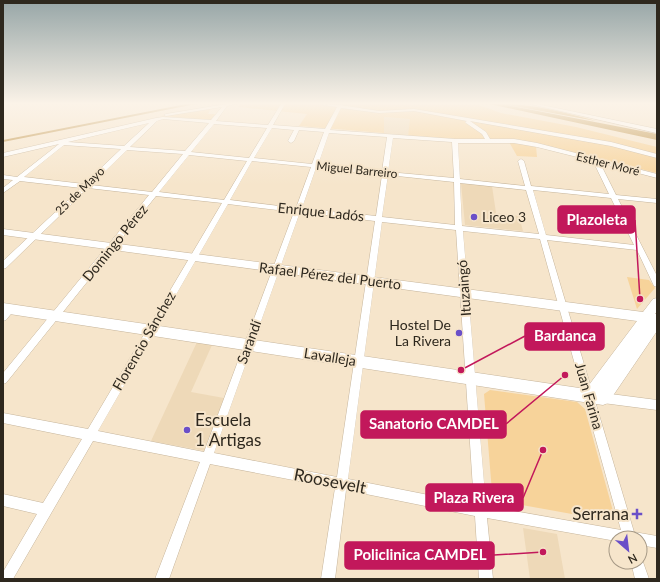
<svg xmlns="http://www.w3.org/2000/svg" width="660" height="582" font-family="Lato,sans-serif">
	<rect width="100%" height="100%" fill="#f6e5cb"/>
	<path fill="#eed9b8" d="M384,117l27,2 -3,17 -24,-3z
		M461,183l31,3 4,27 23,3 4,15 -58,-6z
		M197,342l15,3 -21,47 33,6 -19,53 -54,-10z
		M523,528l34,6 8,45h-35z"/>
	<path fill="#f7d39a" d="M241,104l238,1 22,8 75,14 81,20v26l-140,-34 -60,1 -49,-4 2,-17 -26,-2v16l-85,-7 8,-12 -69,-7z
		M211,108l-3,6h7l-4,6 -50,-4z
		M509,142l27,4 1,11 -20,-1z
		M627,277l22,3 6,8 -18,21z
		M490,390l87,12 8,7 28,102 -8,9 -105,-19 -8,-9 -8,-98z"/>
	<path fill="#cca054" d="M502,104c32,0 64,9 94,17z"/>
	<path fill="#be9246" d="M186,104h10l-193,38v-2z
		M489,104h13l155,30v6z"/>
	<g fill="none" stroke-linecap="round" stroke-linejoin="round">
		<defs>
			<path id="street" d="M226,104h9l-8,2 -11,15 52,4 13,-21h4l-12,21 52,4 12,-22 -14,-2 -2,-1 19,1 39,6 35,-2 197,33 46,12v4l-46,-12 -141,-25 16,11 4,7h24l23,4 120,31v4l-57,-15 16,32 41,4v4l-39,-4 39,77v11l-3,-1 -17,-36 -90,-10 87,292 23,4v12l-17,-3v-7h-24v3l-129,-23 6,61h-14l-4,-63 -129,-26 -11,89h-14l14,-91 -125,-24 -41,115h-14l45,-117 -107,-21 -80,138h-10v-7l34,-58 -34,-8v-12l40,9 39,-64 -79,-16v-10l85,16 134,-226 -66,-7 -150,187 -3,1v-11l146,-178 -61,-7 -82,80 -3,1v-8l78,-73 -61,-7 -17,12v-5l10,-8 -10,-1v-4l14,2 42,-33 -56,13v-4l153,-35 7,-1 48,3 11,-13 -56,9 -2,-1 2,-1zM341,108l38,5 35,-2 53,10 -2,1 1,1 16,11 3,5h-30l-125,-9zM163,119l46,4 -24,28 -55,-4 27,-26zM149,123l-25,23 -56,-4zM214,124l53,4 -18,30 -58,-6zM272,128l22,2 -6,11 3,2 3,-2 5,-11 25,2 -12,32 -58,-6zM329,133l58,4 -5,34 -64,-6zM393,138l59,4 2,36 -66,-6zM458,143h56l23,4 56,14 16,33 -78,-8 -7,-25 -3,-2 -3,2 7,25 -65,-7zM64,145l57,4 -37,35 -60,-7zM127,150l56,4 -31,38 -61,-7zM189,155l58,6 -23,39 -65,-8zM252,161l59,6 -15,41 -66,-8zM316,168l66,7 -6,41 -74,-8zM388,175l66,7 1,43 -73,-8zM460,183l66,7 13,44 -77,-8zM533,190l78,8 23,47 -88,-10zM228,204l66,8 -90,240 -106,-21zM300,212l75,9 -38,256 -123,-24zM382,222l74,8 18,274 -126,-25zM463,231l77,8 81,291 -135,-24z
				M530,104h7l120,25v4z
				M11,306l3,1 1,2 -9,11 -3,1v-9l5,-5z
				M603,393l54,7v10l-54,-7 -3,-2 -2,-3 2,-3z
				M640,557l3,5 6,17h-14l-4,-17h9z"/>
			<path id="secondary" d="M3,229l640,83 10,-13 4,-1v13l-2,3h2v17l-49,72 -5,2 -600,-92v-10l583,86 51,-68 -634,-86z"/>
		</defs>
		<use href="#street" stroke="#c6b59c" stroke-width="1"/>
		<use href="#secondary" stroke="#c6b59c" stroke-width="1"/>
		<use href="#street" fill="#fff" fill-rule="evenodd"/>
		<use href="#secondary" fill="#fff" fill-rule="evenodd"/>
	</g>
	<linearGradient id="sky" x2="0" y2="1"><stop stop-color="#97a6a7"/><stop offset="0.56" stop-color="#fbf3e8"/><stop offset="1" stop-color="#fbf3e8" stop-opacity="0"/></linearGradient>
	<rect width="660" height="185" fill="url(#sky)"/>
	<g fill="#6a4fc8" stroke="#f6e5cb" stroke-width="1.5">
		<circle cx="474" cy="217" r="4"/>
		<circle cx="459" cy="333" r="4"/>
		<circle cx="187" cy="430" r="4"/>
		<path d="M635 508h4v4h4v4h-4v4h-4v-4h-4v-4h4z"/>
	</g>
	<g text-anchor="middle" stroke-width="4" stroke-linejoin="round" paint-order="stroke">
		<g font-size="12" fill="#2e281e" stroke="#f6e5cb">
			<text transform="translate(608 164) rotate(14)" y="4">Esther Moré</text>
			<text transform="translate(357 170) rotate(6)" y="4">Miguel Barreiro</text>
			<text transform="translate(80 191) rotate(-44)" y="4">25 de Mayo</text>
		</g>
		<g font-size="14" fill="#2e281e" stroke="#f6e5cb">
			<text transform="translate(321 212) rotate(6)" y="5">Enrique Ladós</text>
			<text transform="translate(115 243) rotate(-51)" y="5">Domingo Pérez</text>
			<text transform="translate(330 276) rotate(7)" y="5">Rafael Pérez del Puerto</text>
			<text transform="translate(464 288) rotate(-94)" y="5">Ituzaingó</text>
			<text transform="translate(144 341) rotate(-60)" y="5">Florencio Sánchez</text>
			<text transform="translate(249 342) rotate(-70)" y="5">Sarandí</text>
			<text transform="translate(330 357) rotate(9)" y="5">Lavalleja</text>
			<text transform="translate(589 396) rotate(74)" y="5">Juan Farina</text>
		</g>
		<g font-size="14" fill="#2e281e" stroke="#f6e5cb" text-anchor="start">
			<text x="482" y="222">Liceo 3</text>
			<text x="451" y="330" text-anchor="end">Hostel De<tspan x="451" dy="16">La Rivera</tspan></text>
		</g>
		<g font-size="17" fill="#2e281e" stroke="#f6e5cb" text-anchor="start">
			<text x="195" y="426">Escuela<tspan x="195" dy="20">1 Artigas</tspan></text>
			<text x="629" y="520" text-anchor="end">Serrana</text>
		</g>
		<g font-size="17" fill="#2e281e" stroke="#f6e5cb">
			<text transform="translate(330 481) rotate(11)" y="6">Roosevelt</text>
		</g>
	</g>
	<path fill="none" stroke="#c2185b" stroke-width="1.5" d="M640 299L635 220M461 370L525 336M565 375L506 424M543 450L523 498M543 552L494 555"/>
	<g fill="#c2185b" stroke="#f6e5cb" stroke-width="1.5">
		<circle cx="640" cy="299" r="4"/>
		<circle cx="461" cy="370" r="4"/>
		<circle cx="565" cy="375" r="4"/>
		<circle cx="543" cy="450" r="4"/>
		<circle cx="543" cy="552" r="4"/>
	</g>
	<g fill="#c2185b" stroke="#c2185b" stroke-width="1.5">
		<rect x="558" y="206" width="77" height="27" rx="4"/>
		<rect x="525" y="323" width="79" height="27" rx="4"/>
		<rect x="361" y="411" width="145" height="27" rx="4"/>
		<rect x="426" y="484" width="97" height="27" rx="4"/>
		<rect x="345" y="542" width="149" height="27" rx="4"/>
	</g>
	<g font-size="15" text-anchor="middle" font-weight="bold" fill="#fff">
		<text x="597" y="225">Plazoleta</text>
		<text x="565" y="341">Bardanca</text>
		<text x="434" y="429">Sanatorio CAMDEL</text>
		<text x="474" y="503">Plaza Rivera</text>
		<text x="420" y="560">Policlinica CAMDEL</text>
	</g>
	<rect width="660" height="582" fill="none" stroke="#2e281e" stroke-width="8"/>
	<g transform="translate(628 550) rotate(152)"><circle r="19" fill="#f6e5cb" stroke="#a69986"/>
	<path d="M0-3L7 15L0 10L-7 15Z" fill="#6a4fc8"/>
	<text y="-6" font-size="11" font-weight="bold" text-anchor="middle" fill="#2e281e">N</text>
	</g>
</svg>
